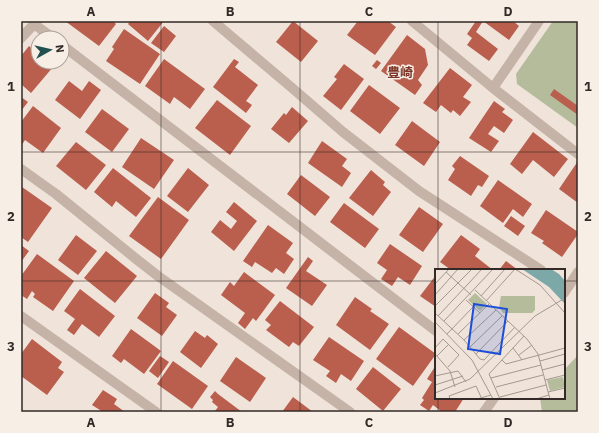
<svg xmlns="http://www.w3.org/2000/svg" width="599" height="433" font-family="'IBM Plex Sans','Noto Sans JP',sans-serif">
	<rect width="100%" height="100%" fill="#efe3da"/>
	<path fill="#b4bc9c" d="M553,21h25v107l-61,-44 -1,-10z
		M578,355v57h-36l-2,-14h24v-28z"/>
	<path fill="#ba5e4d" d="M65,21h48l3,3 -17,22z
		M130,21h34l-16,20 -20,-17z
		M293,21l25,20 -17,21 -25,-20z
		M358,21h30l8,6 -21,28 -28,-20z
		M476,21h37l6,5 -10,14 -26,-19 -7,11 22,17 -9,12 -22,-16 5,-7 -5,-4z
		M164,26l12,10 -12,16 -13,-9z
		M124,29l36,25 -20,30 -34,-23 8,-12 -2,-2z
		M407,35l18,14 3,16 -10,15 4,5 -7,10 -34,-24z
		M29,46l9,8v8h9l6,5 -22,26 -10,-9v-28z
		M164,59l41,30 -15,20 -16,-12 -4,7 -25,-18z
		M234,59l5,3 -4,5 23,18 -12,16 6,4 -6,8 -33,-26z
		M377,60l4,3 -5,6 -4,-3z
		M344,64l20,15 -23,31 -18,-14 14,-17 -3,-2z
		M450,68l22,17 -9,12 8,5 -11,14 -7,-6 -2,3 -10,-8 -5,7 -13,-9z
		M69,81l13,10 7,-10 12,9 -21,29 -25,-19z
		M369,85l31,23 -20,26 -30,-23z
		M554,89l24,17v9l-28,-20z
		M21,97l7,5 -7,9z
		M217,100l34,26 -21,29 -35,-27z
		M494,101l11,8 -3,3 11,8 -9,13 -10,-7 -6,8 11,7 -8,11 -22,-14z
		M33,106l28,22 -18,25 -18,-13 -4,6v-24z
		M292,107l16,14 -19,22 -18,-14 13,-16 2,2z
		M102,109l27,20 -17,23 -27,-20z
		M412,121l28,21 -16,24 -29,-21z
		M533,132l35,27 -14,18 -21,-17 -11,14 -12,-10z
		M141,138l33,22 -20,29 -32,-22z
		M322,141l25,18 -5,7 9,7 -9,14 -34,-24z
		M76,142l30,23 -20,25 -30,-24z
		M460,156l29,20 -7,11 -4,-2 -7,11 -23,-16 7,-11 -3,-3z
		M578,161v42l-19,-14z
		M113,168l38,30 -15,19 -20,-16 -4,6 -18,-15z
		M188,168l21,17 -21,27 -21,-16z
		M371,170l14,12 -2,3 8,7 -18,24 -24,-18z
		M301,175l29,22 -15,19 -28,-22z
		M498,180l34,24 -9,13 -10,-8 -10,14 -23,-17z
		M22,187l30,21 -24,34 -7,-5v-48z
		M158,197l31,23 -28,39 -32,-23z
		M234,202l23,19 -23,30 -23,-19 9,-12 11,9 6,-8 -11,-9z
		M344,203l35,26 -14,19 -35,-26z
		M419,207l24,17 -20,28 -24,-17z
		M546,210l32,22v2l-16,23 -20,-14 2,-2 -13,-8z
		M511,216l14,10 -7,10 -14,-10z
		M268,225l25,18 -7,10 8,6 -10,15 -8,-6 -4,5 -17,-11 -3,5 -9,-6z
		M76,235l21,16 -19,24 -20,-15z
		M461,235l19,14 -5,7 18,14h-42l-11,-8z
		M390,244l32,22 -12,19 -12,-8 -6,9 -11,-7 6,-9 -10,-7z
		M21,245l8,6 -8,11z
		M106,251l31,25 -22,27 -31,-25z
		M37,254l37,27 -21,30 -20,-14 2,-3 -3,-3 -5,8 -6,-4v-19z
		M308,257l5,4 -7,10 21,14 -15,21 -26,-18z
		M506,261l12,9h-19z
		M244,272l31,23 -19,26 -3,-3 -8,11 -7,-6 7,-10 -24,-18 9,-13 4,4z
		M436,275v32l-16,-11z
		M80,289l35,27 -16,21 -17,-13 -8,11 -7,-5 8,-11 -11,-8z
		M155,293l14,10 -3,4 11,8 -15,21 -25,-18z
		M355,297l17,12 -2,2 19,13 -19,26 -34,-25z
		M280,301l34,26 -15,19 -6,-4 -4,5 -23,-17 5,-5 -6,-5z
		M399,327l37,27 -23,32 -37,-27z
		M131,329l30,22 -17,23 -20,-15 -3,4 -9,-7z
		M195,331l10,7 2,-3 11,9 -17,24 -21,-16z
		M329,337l35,24 -13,20 -10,-7 -5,9 -10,-7 4,-5 -17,-11z
		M32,339l30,23 -4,6 6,4 -17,23 -26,-19v-22z
		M160,356l9,6 -11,16 -9,-7z
		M236,357l30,21 -16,24 -30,-21z
		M173,361l35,25 -16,23 -35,-25z
		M436,365v33h28l-9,14h-13l-9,-7 -4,6 -9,-6 4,-5 -2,-2 10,-16 -5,-3z
		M373,367l28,22 -18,22 -27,-22z
		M103,390l14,9 -3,5 11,8h-22l-11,-7z
		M215,391l3,3 24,18h-25l-2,-1 3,-4 -6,-5 1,-2 -3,-3z
		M293,397l20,15h-31z"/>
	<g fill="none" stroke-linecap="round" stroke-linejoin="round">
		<path stroke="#c5b3a7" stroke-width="10" d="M213,21l78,66 52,45 76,59 122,79
			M412,21l81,67 85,66
			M34,24l19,14
			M21,38l16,-17
			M62,45l374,286
			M493,88l46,-67
			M21,169l35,25 79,64 23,18 192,136
			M564,293l14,-21
			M21,316l135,96
			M484,412l10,-14"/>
	</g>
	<path fill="none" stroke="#332a27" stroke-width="1" stroke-opacity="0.55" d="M161,21v391M300,21v391M438,21v249M21,152h557M21,281h415M564,281h14M438,398v14"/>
	<g text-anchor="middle" stroke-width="3" stroke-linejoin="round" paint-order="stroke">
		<g font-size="13" font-weight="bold" fill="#7a3528" stroke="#f7eee6">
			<text x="400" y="77">豊崎</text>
		</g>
	</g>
	<g transform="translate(435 269)">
		<rect width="130" height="130" fill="#efe3da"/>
		<path d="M40,24l12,11 -7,7 -12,-11zM66,27h34v14l-3,3h-29l-4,-6zM128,108l2,10 -15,4 -3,-11z" fill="#b4bc9c"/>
		<path d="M87,0h29l8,5 6,7v23l-16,-17z" fill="#7ca9a7"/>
		<path fill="none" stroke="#a49992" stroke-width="1" d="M80,0l25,16 25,28M11,3l25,23M0,15l14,-15M40,21l52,49 11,15 12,45M0,26l23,-26M46,27l24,-27M31,31l14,13M51,32l29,-32M0,37l37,-37M0,44l29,27 16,19 4,1 31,-33M3,47l44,-47M9,52l49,-52M0,53l37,38 21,39M12,65l26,-27M23,65l31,-30M29,71l32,-30M35,78l32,-31M0,79l8,-9 16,16 -11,12M78,79l9,12M0,85l15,17 5,16M41,85l32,-33M84,86l13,-10M2,87l12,-12M67,91l4,4 59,-16M105,92l25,-7M107,101l23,-6M0,107l23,-5 8,11M56,109l50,-13M110,111l20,-5M0,116l28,-9M61,118l47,-12M113,123l17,-4M0,124l35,-14 65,-63 30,-18M65,128l46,-12M15,130l-1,-3 27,-10 5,11M42,130l14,-4M65,130l-11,-25 35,-38M101,130l13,-4"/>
		<path fill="#1d4ed8" fill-opacity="0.15" stroke="#1d4ed8" stroke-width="2" d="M39,35l33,5 -7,45 -32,-5z"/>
		<rect width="130" height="130" fill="none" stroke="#332a27" stroke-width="2"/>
	</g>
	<rect width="599" height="433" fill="none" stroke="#f7eee6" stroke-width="44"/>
	<g transform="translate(50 50) rotate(82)"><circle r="19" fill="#f7eee6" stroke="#a9a09a"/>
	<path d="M0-3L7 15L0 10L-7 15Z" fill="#21504f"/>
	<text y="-6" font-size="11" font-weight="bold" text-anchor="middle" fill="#332a27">N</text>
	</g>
	<rect x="22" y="22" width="555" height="389" fill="none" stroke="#332a27" stroke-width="1.5"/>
	<g font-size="13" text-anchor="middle" font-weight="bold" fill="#332a27">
		<text x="91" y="16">A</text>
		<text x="230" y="16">B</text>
		<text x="369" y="16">C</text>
		<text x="508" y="16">D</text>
		<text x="11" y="91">1</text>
		<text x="588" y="91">1</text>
		<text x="11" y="221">2</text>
		<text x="588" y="221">2</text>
		<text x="11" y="351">3</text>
		<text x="588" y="351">3</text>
		<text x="91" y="427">A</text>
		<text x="230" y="427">B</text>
		<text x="369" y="427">C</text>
		<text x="508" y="427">D</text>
	</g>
</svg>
